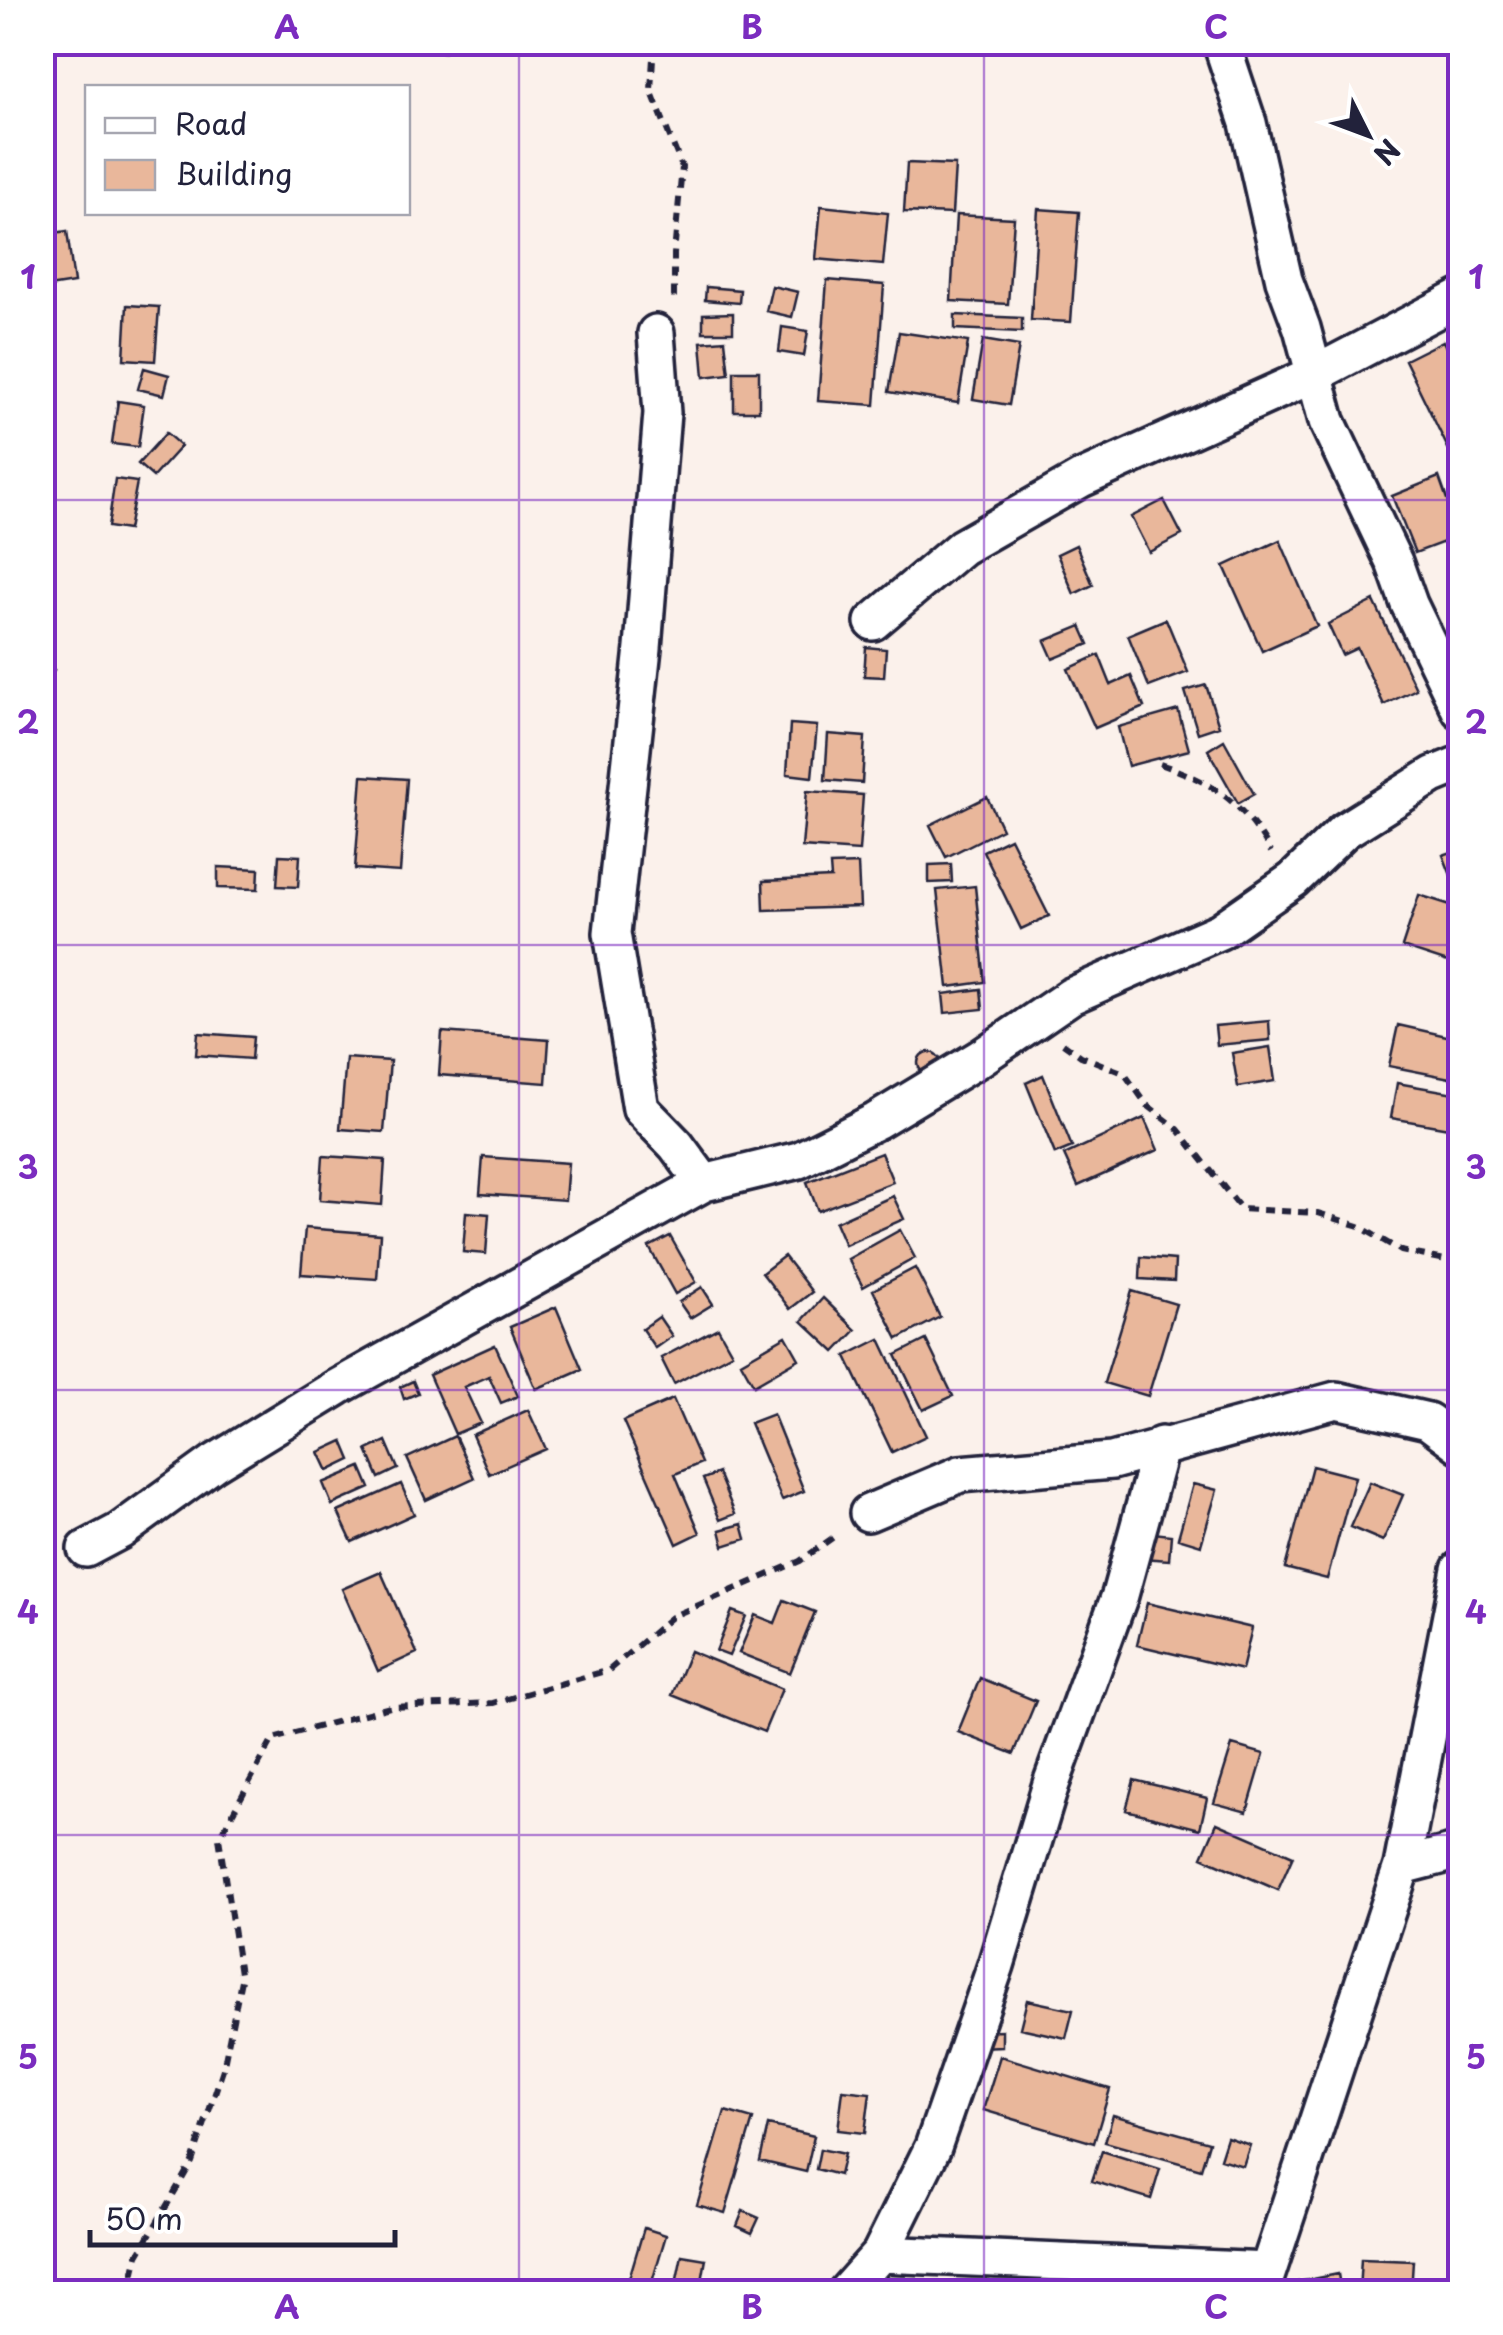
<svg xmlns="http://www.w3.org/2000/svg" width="1503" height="2335" font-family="'Playpen Sans',sans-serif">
	<rect width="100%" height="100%" fill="#fbf1eb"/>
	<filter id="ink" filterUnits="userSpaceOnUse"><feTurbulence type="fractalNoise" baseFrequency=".01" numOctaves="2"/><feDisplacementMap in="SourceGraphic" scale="20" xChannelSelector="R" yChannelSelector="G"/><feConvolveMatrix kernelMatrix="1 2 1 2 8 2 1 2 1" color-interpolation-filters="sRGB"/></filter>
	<g filter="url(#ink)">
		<path fill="#e9b79b" stroke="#22223b" stroke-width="2.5" d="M355,42h90l-1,10z
			M458,42h32l-1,7 -32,-4z
			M907,163l48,2 -3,49 -48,-2z
			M821,206l67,7 -5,52 -67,-6z
			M1038,209l41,3 -8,110 -40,-2z
			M956,215l58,3 -6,86 -57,-3z
			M67,231l7,52 -32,5v-53z
			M827,280l57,5 -9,120 -57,-4z
			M772,286l26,6 -6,25 -26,-6z
			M706,287l34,3 -1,13 -34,-3z
			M127,305l32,2 -4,54 -31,-2z
			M733,313v19h-30v-18z
			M955,315l67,3v14l-67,-3z
			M782,327l26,4 -4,25 -25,-4z
			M899,332l69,10 -10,61 -69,-11z
			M725,340l4,34 -25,3 -3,-35z
			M983,340l36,6 -10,59 -36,-6z
			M1443,341l17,36v96l-55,-113z
			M144,368l25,7 -5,20 -26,-6z
			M734,371h25v40h-25z
			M118,401l26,4 -6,42 -26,-3z
			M166,433l15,13 -28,31 -15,-13z
			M1439,477l21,59 -45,17 -23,-57z
			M115,479l22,3 -9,48 -20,-3z
			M1164,500l18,35 -33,17 -18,-35z
			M1280,540l37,86 -55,25 -38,-85z
			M1076,545l17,40 -19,9 -17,-40z
			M1374,601l42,88 -32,16 -27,-57 -15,7 -14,-31z
			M1166,619l22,53 -39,15 -21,-52z
			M1081,626l8,18 -36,15 -8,-18z
			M866,647l20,2 -2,28 -20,-1z
			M1099,655l12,30 20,-9 13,31 -49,21 -27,-59z
			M42,660l12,10 -10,12 -2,-2z
			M1206,685l13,41 -21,7 -13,-42z
			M1178,710l11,40 -61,16 -10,-39z
			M790,724l27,2 -5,51 -25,-3z
			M828,734l37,3 -3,46 -37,-3z
			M1224,740l30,54 -16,9 -30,-53z
			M362,776l45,3 -7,93 -45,-3z
			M807,791l56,4 -4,56 -57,-4z
			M987,797l15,32 -56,28 -16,-32z
			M1010,838l39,78 -28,13 -38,-78z
			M1460,849v25l-8,4 -9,-23z
			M279,855l21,1 -2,31 -21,-1z
			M858,864l2,43 -96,3 -1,-29 68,-3 -1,-13z
			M951,864l1,18 -23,1v-18z
			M218,867l41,2 -1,20 -40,-1z
			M975,886l10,96 -37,5 -11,-97z
			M1419,895l41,13v58l-58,-19z
			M981,989l2,20 -38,4 -2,-19z
			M1269,1021l1,19 -53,5 -2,-19z
			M1398,1025l62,14v41l-71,-14z
			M442,1032l107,8 -3,43 -107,-8z
			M198,1033l55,4 -2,22 -55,-4z
			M1270,1047l5,34 -37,6 -6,-34z
			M918 1063a11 11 0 1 1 22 0a11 11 0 1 1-22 0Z
			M346,1058l44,3 -6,71 -44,-3z
			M1043,1075l29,72 -17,7 -29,-71z
			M1397,1083l63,11v36l-69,-12z
			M1144,1118l14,32 -80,36 -14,-31z
			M881,1153l12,29 -75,29 -11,-29z
			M323,1156l62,4 -3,45 -62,-5z
			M483,1157l85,6 -3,37 -85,-6z
			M893,1196l11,23 -59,26 -10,-23z
			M466,1212l23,2 -3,40 -23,-2z
			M305,1228l75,6 -3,45 -76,-5z
			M900,1230l15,28 -52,29 -15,-28z
			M670,1236l26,46 -21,12 -26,-47z
			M784,1256l28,36 -22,17 -28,-36z
			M1141,1257l34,3 -1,21 -34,-2z
			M915,1268l25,49 -42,22 -25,-49z
			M702,1287l11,17 -23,14 -11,-16z
			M1132,1291l44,13 -28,92 -44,-13z
			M823,1298l33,32 -21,22 -33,-31z
			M556,1307l26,62 -46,20 -26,-62z
			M659,1317l13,19 -17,12 -13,-19z
			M718,1328l14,25 -58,31 -13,-26z
			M786,1336l13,23 -45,26 -13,-23z
			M880,1339l46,97 -34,16 -46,-96z
			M926,1340l27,56 -30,14 -27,-55z
			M495,1345l23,51 -17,7 -12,-27 -25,11 17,36 -26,11 -26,-59z
			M413,1381l5,12 -14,6 -4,-12z
			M673,1399l28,64 -26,11 25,59 -23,11 -54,-123z
			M528,1410l18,39 -57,25 -17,-39z
			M773,1414l31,77 -22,9 -32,-77z
			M455,1436l19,42 -48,22 -19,-42z
			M343,1441l8,19 -23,11 -9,-19z
			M386,1441l12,28 -19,9 -12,-28z
			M1312,1466l43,11 -28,102 -42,-11z
			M361,1467l9,21 -38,17 -9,-22z
			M718,1473l17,41 -15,6 -17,-41z
			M1370,1482l33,13 -20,46 -33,-14z
			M401,1484l13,30 -62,28 -14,-30z
			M1193,1484l24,6 -16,55 -23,-7z
			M742,1524l4,15 -22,7 -4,-16z
			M1145,1532l26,3 -2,25 -27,-2z
			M381,1572l36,81 -39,18 -36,-82z
			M784,1600l31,12 -25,61 -51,-20 16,-38 20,8z
			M1147,1603l105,25 -10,42 -105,-25z
			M732,1611l14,5 -17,40 -13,-5z
			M690,1651l92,38 -18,43 -92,-37z
			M980,1678l56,23 -22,53 -56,-22z
			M1232,1745l32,9 -17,58 -33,-9z
			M1134,1780l73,18 -7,31 -74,-19z
			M1217,1823l76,33 -15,34 -76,-33z
			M1027,2000l46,10 -7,28 -46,-10z
			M1002,2030v16l-22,1 -1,-16z
			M1000,2056l110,33 -16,54 -111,-33z
			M843,2090l27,3 -5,40 -27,-3z
			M725,2111l28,8 -28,94 -28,-8z
			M1113,2115l96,27 -8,27 -96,-27z
			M768,2125l46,11 -8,36 -46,-11z
			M1227,2137l23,8 -7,21 -23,-7z
			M820,2149l24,5 -5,21 -23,-6z
			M1102,2151l58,18 -9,30 -59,-18z
			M743,2211l16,7 -7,15 -15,-7z
			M644,2228l22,7 -17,57h-24z
			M682,2255l24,4 -6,33 -25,-3z
			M1361,2259l52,2 -2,31h-52z
			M1338,2274l3,18h-41l-2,-10z"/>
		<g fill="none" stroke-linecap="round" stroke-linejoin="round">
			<defs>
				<path id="street" d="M1221,42l27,81 36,157 18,48 25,93 67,141 15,42 51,106
					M656,333l6,80 -19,235 -31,285 29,176 35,36 28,38
					M873,622l89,-75 119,-68 234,-105 145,-76
					M868,1513l92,-39 152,-13 224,-61 92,21 32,24
					M86,1549l34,-18 94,-68 124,-76 366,-204 95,-23 77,-39 104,-63 91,-62 149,-65 73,-51 51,-49 89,-56 27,-11
					M1402,1866l58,-15
					M880,2254l388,17
					M846,2292l34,-38 53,-107 63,-182 55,-181 69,-189 41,-150
					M1261,2292l141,-426 58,-297"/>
			</defs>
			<use href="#street" stroke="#22223b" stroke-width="42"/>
			<path stroke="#22223b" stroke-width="6" stroke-dasharray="10 8" stroke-linecap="butt" d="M654,42l-3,48 31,77 -8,87v46
				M1160,764c53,18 83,38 111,88
				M1063,1043l18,13 43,17 23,32 31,24 63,80 77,4 41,13 42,25 59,12
				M129,2292l9,-37 54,-93 31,-93 18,-89 -22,-142 54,-99 117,-32 103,-4 116,-33 62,-53 129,-56 38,-27"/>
			<use href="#street" stroke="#fff" stroke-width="35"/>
		</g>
	</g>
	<path fill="none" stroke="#7b2cbf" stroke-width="2.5" stroke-opacity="0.55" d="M519,42v2250M984,42v2250M42,500h1418M42,945h1418M42,1390h1418M42,1835h1418"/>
	<rect width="1503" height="2335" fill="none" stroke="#fff" stroke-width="110"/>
	<rect x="85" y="85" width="325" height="130" fill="#ffffff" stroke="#a7a7b1" stroke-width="2.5"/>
	<rect x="105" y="118" width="50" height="15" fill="#ffffff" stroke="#a7a7b1" stroke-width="2.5"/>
	<text x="175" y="135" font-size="30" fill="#22223b">Road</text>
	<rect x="105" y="160" width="50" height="30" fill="#e9b79b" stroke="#a7a7b1" stroke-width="2.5"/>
	<text x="175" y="185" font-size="30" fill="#22223b">Building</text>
	<g transform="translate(1368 135) rotate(132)" stroke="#ffffff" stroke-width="8" paint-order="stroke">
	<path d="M0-8L18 38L0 25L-18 38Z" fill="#22223b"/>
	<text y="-15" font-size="28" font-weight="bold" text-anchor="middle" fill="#22223b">N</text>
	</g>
	<path d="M90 2230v15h305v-15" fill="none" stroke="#22223b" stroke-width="5"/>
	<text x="105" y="2230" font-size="30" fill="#22223b" stroke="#ffffff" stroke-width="8" paint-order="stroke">50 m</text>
	<rect x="55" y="55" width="1393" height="2225" fill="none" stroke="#7b2cbf" stroke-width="4"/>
	<g font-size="32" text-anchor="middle" font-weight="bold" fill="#7b2cbf">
		<text x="287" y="39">A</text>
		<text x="752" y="39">B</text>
		<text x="1216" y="39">C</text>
		<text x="28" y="289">1</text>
		<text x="1476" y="289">1</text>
		<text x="28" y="734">2</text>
		<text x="1476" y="734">2</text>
		<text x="28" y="1179">3</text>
		<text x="1476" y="1179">3</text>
		<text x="28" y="1624">4</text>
		<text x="1476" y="1624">4</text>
		<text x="28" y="2069">5</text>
		<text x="1476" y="2069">5</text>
		<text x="287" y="2319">A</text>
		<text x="752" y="2319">B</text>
		<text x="1216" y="2319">C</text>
	</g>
</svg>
